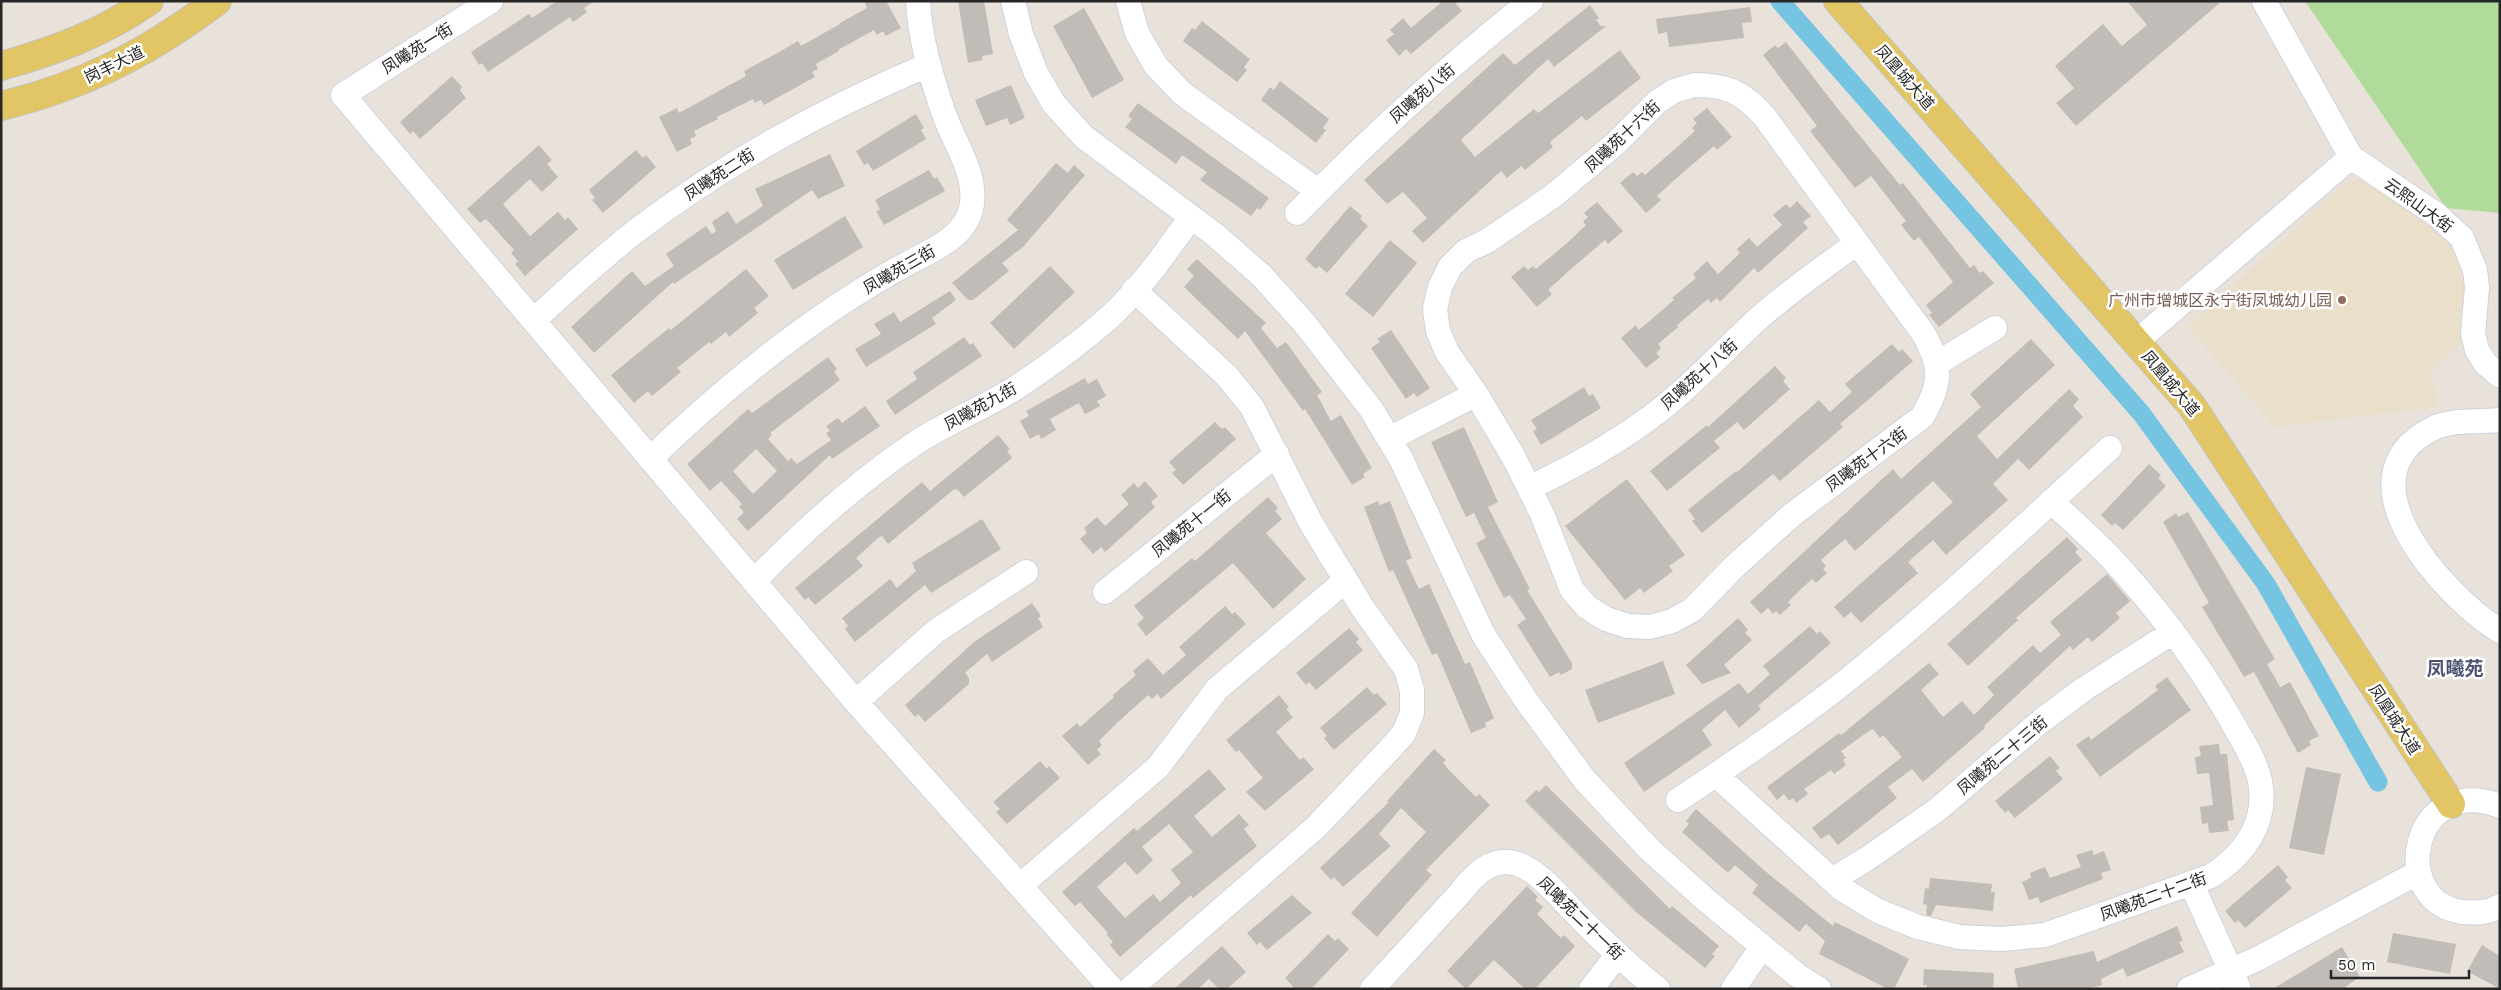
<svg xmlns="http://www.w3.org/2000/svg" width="2501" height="990" font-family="'Work Sans','Noto Sans SC',sans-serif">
	<rect width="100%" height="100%" fill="#e9e2da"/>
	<path fill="#e9dfca" d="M2363,176l89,65 9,18 7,27 -1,57 -13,5 -23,24 8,35 -164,20 -87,-100 154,-141z"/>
	<path fill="#b0db9b" d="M2305,1h195v212l-54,-5z"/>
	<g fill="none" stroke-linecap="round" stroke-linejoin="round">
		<path stroke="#75c4e2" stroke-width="19" d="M1780,1l361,412 125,171 112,198"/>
	</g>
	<path fill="#c1bcb7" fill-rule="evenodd" d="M557,1h38l-11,7 3,4 -14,10 -3,-5 -82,55 -6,-9 -3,2 -8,-13 58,-38 3,4z
		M864,1h22l15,27 -15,8 -3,-5 -6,4 -3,-5 -36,20 1,1 -23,13 2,5 -6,3 3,5 -51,28 -3,-5 -6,3 -2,-4 -36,18 1,2 -24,12 2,5 -6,3 2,5 -15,8 -18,-35 18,-9 2,5 67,-37 -2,-5 37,-20 17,-10 3,5 39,-22v-1l27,-15z
		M958,1h26l9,53 -11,2 1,4 -15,3z
		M1443,1h11l8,10 -51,43 -5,-5 -7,7 -13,-16 8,-6 -4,-4 13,-12 8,10z
		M2127,1h95l-146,125 -20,-23 18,-15 -19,-22 48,-42 19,22 25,-21z
		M1590,5l9,13 -3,2 5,6h5l-52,41 -6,-8 -87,81 14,17 59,-48 4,4 82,-63 21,28 -55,43 -4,-5 -32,26 3,5 -28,23 -4,-4 -14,12 -6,-7 -78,72 -11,-12 15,-13 -24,-26 -16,12 -23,-24 139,-127 12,12z
		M1750,7l2,15 -10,1 2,15 -75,9 -2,-15 -9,2 -2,-15z
		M1084,8l40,72 -32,18 -39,-72z
		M1202,21l48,38 -6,8 3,3 -10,12 -54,-41 9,-13 3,2z
		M1786,42l52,67 62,76 3,-2 67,85 4,-3 6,8 3,-2 11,12 -55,44 -10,-12 3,-2 -6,-8 27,-23 -34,-45 -5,4 -13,-16 5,-4 -35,-45 -16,12 -45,-57 7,-5 -54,-71 12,-10 3,3z
		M452,76l10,11 -2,3 6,8 -46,41 -7,-8 -3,3 -10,-12z
		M1280,81l49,38 -6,9 3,2 -10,13 -55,-43 9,-13 4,3z
		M1011,85l14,33 -15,7 -3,-7 -21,8 -11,-26z
		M1138,103l131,95 -9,12 -3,-2 -6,8 -51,-36 7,-8 -25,-17 -6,9 -51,-37 7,-8 -4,-3z
		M1707,108l25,29 -15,13 -3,-4 -34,29 -23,21 4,4 -15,13 -26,-30 13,-11 4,4 5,-4 3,3 30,-26 20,-18 -3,-3 5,-5 -4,-4z
		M916,114l8,14 -3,2 5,9 -53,32 -5,-8 -4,2 -8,-14z
		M539,145l13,15 -5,4 11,13 -16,15 -12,-13 -27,25 27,32 28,-24 7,8 3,-3 10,12 -53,47 -10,-12 3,-3 -7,-8 3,-3 -28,-31 -6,4 -13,-14z
		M636,150l7,8 3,-3 10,12 -53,46 -11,-13 3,-2 -6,-8z
		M830,154l15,32 -27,13 -6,-9 -138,94 -1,-2 -79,71 -23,-26 61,-56 13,15 29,-20 -8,-12 40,-28 6,8 4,-3 -4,-9 16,-11 8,13 27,-18 -8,-17z
		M1056,163l12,10 6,-8 11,10 -62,72 -21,16 7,8 -36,29h-5l-16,-17 66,-53 -11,-10z
		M929,170l5,9 3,-2 8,14 -61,34 -8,-14 4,-1 -5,-10z
		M1797,201l14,15 -8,6 5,6 -50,45 -4,-5 -34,34 -3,-4 -6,5 -3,-4 -31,26 1,2 -20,17 3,4 -5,5 4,4 -14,11 -25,-30 15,-13 3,5 35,-30 -2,-2 24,-20 -3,-4 14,-13 11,13 22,-21 -3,-4 12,-11 8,9 25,-22 -9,-10 13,-11 4,4z
		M1597,202l26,29 -15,13 -3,-4 -34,29 -23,21 4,4 -15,13 -26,-30 13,-11 4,4 5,-4 3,3 30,-25 20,-19 -3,-3 5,-5 -4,-4z
		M1350,206l12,10 -2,3 8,7 -41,47 -8,-7 -3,3 -11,-10z
		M845,216l18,31 -70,43 -19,-30z
		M1390,240l27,23 -44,54 -28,-23z
		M1197,259l69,64 -5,5 16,20 9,-6 36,50 -5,3 14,26 10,-6 31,53 -9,6 2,3 -13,8 -47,-76 -2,2 -58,-80 -7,8 -54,-52 10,-11 -7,-7z
		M1050,266l25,26 -61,57 -24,-26z
		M746,269l23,27 -15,12 4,5 -29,24 -3,-5 -15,12 -2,-2 -32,26 4,4 -29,24 -4,-5 -14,12 -23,-28 58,-47 2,2z
		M950,291l6,9 -24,18 4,6 -70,43 -11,-18 26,-15 -7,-10 20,-12 6,10z
		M1391,330l39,58 -13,9 -3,-4 -8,6 -35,-51 9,-6 -3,-3z
		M964,337l6,8 3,-2 9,13 -87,59 -9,-14 31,-22 -4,-7z
		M2031,339l24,26 -78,71 20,23 72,-70 10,10 -6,7 10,11 -54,53 -11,-11 -25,25 15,16 -62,55 -13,-15 -25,22 10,11 -57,50 -10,-11 -7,6 -10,-11 119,-105 -20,-21 -78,70 -10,-12 -24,21 5,6 -3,3 4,4 -11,10 -4,-4 -10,9 -14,14 3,3 -11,10 -4,-4 -3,3 -5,-6 -7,6 -11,-12 143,-133 8,10 80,-72 -11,-13z
		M1892,344l7,8 3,-3 11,12 -73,63 3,3 -63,54 -7,-7 -71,59 -10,-12 3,-2 -7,-9 48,-39 1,1 82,-72 11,12 22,-20 -7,-8z
		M828,357l9,12 -3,3 6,8 -70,53 2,2 -4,4 20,22 3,-3 6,6 34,-24 -5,-7 4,-2 -4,-5 12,-8 4,5 23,-17 15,20 -48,33 -2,-4 -82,76 -11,-12 7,-7 -5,-5 3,-3 -21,-23 -11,10 -23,-27 61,-55 4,4zM756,449l21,22 -24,23 -20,-23z
		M1775,366l11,12 -3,3 7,8 -46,41 -7,-8 -23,19 6,7 -53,43 -17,-20 57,-46 1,2z
		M1085,378l3,6 9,-5 9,17 -9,5 3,5 -15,8 -6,-11 -29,16 6,11 -15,9 -2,-5 -9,5 -10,-18 9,-5 -3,-5z
		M1584,387l5,9 4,-2 8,14 -60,37 -8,-14 4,-2 -6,-9z
		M1215,422l7,7 3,-2 11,12 -53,46 -11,-12 4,-3 -7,-8z
		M1464,427l34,75 -10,5 42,82 -3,1 45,73v6l-11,6 -2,-3 -9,5 -33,-52 9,-6 -16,-24 -6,3 -28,-55 10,-5 -12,-25 -8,4 -35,-75z
		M998,435l12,14 -3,2 5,7 -48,39 -7,-8 -4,1 -65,54 -6,-8 -4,2 -22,20 7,8 -48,39 -7,-8 -3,3 -10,-12 127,-106 8,9z
		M2149,464l12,11 -3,3 8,8 -43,44 -8,-7 -3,3 -11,-11z
		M1627,479l58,76 -16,11 4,5 -29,22 -4,-5 -15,12 -60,-74z
		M1145,481l13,15 -7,6 4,5 -50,45 -4,-5 -8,7 -13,-15 7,-6 -3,-5 13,-11 8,9 24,-22 -8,-9 13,-12 4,5z
		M1268,497l10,11 -3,3 7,8 -16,14 40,46 -33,30 -40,-46 -87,73 -9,-12 7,-6 -10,-12 58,-48 3,3z
		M1378,501l2,4 10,-4 22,57 -6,3 13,28 10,-5 36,80 5,-2 24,56 -9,5 1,4 -15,6 -34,-80 -5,2 -39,-85 -4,2 -25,-65z
		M2188,512l87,147 -8,5 13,23 10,-5 29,54 -10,5 2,4 -13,8 -44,-81 -10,5 -42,-70 7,-4 -46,-81 13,-9 2,4z
		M982,519l19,30 -70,44 -6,-8 -70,57 -10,-13 3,-3 -6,-8 48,-39 7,9 19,-17 -4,-8z
		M2067,537l11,12 -3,3 7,8 -66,58 2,2 -50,46 -21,-22z
		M2107,574l23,27 -14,12 4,5 -28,24 -4,-5 -15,13 -3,-4 -86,80 1,2 -62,54 -11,-13 -24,18 9,11 -59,47 -9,-11 -8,5 -9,-11 90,-71 -19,-22 -3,3 -7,-9 -4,2 -28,20 5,7 -3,2 3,5 -12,9 -3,-4 -27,19 4,5 -12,9 -3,-5 -4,3 -5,-7 -7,6 -10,-13 72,-54 2,2 88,-72 10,11 -18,16 22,27 19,-16 12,14 20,-20 -7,-8 46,-42 7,8 21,-18 -11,-13z
		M1032,603l9,13 -3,2 5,9 -51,35 -5,-8 -22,19 4,5v6l-44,38 -7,-8 -3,3 -10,-12 69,-63z
		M1225,606l7,8 3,-2 11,12 -85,75 -4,-5 -5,5 -4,-4 -30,27 -19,19 3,4 -5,5 4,4 -13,11 -26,-29 15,-13 3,4 34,-30 -1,-2 23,-20 -3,-4 15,-13 15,17 23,-20 -7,-8z
		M1738,618l10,12 -3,3 7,7 -28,25 7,8 -29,11 -16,-19z
		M1810,626l7,8 3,-3 11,12 -73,63 3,3 -22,19 -14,-18 -23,20 10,15 -68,47 -20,-29 115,-80 9,11 22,-20 -7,-8z
		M1349,628l10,11 -3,3 7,8 -47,40 -7,-8 -3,3 -10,-12z
		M1663,661l12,33 -77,29 -13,-33z
		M2167,677l24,33 -91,67 -24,-32 13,-9 2,4 39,-29 28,-21 -3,-4z
		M1367,687l7,8 3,-2 10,11 -53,46 -10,-12 3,-2 -7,-8z
		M1279,695l10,12 -3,2 7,8 -17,15 24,28 3,-3 11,12 -49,42 -19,-19 17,-14 -24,-28 -3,2 -10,-12z
		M2219,744l1,10h7l7,66 -7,1 2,10 -20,2 -1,-10 -6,1 -2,-17 13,-2 -4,-32 -12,1 -2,-17 6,-1 -2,-10z
		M1434,749l12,11 -3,3 7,8 26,26 3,-3 11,11 -64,65 6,5 -55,62 -26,-24 75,-81 -25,-24 -22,26 12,12 -48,41 -9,-10 -3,3 -11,-12 69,-66 -2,-1z
		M2050,756l10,12 -4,3 7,8 -48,39 -7,-8 -3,3 -10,-12z
		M1040,761l7,8 2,-3 11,12 -53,46 -11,-12 4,-3 -7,-7z
		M2306,767l35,7 -17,81 -35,-7z
		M1209,769l17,20 -32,27 18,21 27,-23 10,11 -5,4 13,17 -64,52 -2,-3 -71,62 -10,-12 3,-3 -7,-8 2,-1 -28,-31 -5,4 -13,-14 72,-64 3,3zM1169,824l24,28 -22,18 10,13 -21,19 -7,-8 -28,24 -28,-31 28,-25 12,13 16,-15 -11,-13z
		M1546,785l124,124 2,-3 47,40 -7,8 3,2 -10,12 -69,-56 -111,-111 11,-11 3,2z
		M1696,809l69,62 68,55 2,-4 74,37 -15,30h-6l-69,-35 6,-13 -19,-17 -7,8 -47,-39 6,-8 -23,-20 -7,8 -46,-41 7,-8 -3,-3z
		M2092,850l2,5 10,-4 7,19 -10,3 2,6 -63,24 -2,-6 -9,3 -7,-18 9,-4 -1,-5 15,-6 5,11 31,-11 -5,-12z
		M2278,865l10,12 -3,3 7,8 -47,40 -7,-8 -3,3 -10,-12z
		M1930,878l62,6 -1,9 4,-2 -2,20 -57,-6 -5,11 -5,-1 1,-10 -4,-1 2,-16 4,1z
		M1527,886l11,11 -3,3 8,7 -6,7 24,24 3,-3 11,11 -40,43h-10l-31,-29 -28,29 -19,-18z
		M1292,895l20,18 -45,37 -7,-8 -3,3 -10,-12z
		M2177,926l6,15 -4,1 5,10 -57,25 -4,-9 -22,11 1,6 -15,4h-69l-4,-20 80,-18 3,11z
		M2393,933l63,11 -6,30 -63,-12z
		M1328,934l7,7 3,-3 11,11 -38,40h-16l-10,-11z
		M2482,945l18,11v33l-33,-18z
		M1222,946l24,26 -19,17h-8l-10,-10 -11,10h-24z
		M2342,947l18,30 -18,12h-69z
		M1924,969l70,4 -1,16h-66v-4h-4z"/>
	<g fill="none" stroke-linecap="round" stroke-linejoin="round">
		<defs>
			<path id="minor" d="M491,1l-148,94 513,607 256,287
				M1013,1l8,33 15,39 18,31 30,33 130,97 48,42 43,48 66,85 30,50 82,175 42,65 59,80 65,70 57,51 91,75 22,14
				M1128,1l9,32 19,33 27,28 135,97
				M2264,1l87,156 86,58 25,23 13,32 2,17 -4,47 4,16 8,13 15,13
				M1694,85c33,0 48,7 70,31l159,217c19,33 19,51 -1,84l-129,97 -58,52 -43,44 -20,11 -22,6 -22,-1 -22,-7 -19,-12 -15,-17 -30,-76 -29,-58 -37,-62 -29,-42 -9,-21 -3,-22 5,-22 10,-20 16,-16 21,-10 66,-45 62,-52 42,-42 17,-11z
				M1297,213c74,-76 151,-147 234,-212
				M534,320c33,-30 66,-61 102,-89 90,-69 188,-122 292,-166
				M2136,342l215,-185
				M1936,364l59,-36
				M2500,420c-21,2 -49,-1 -68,9 -97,49 13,168 68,202
				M1389,439l87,-45
				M650,459c78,-75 163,-144 258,-196 25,-13 60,-27 64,-59 4,-34 -19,-62 -29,-93 -12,-35 -23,-72 -25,-110
				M1529,488c42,-20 81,-41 119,-69 41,-30 75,-68 112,-102 31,-27 64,-50 97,-74
				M754,581c49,-50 101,-97 160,-137 33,-22 70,-36 103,-57 33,-22 66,-46 96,-73 30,-29 54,-63 78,-97
				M1105,592l172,-138
				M856,702l80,-71 90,-59
				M1716,775l126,114 36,22 40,16 41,10 43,2 43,-4 166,-59c33,-21 57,-53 49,-95 -5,-22 -18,-41 -29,-61 -33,-58 -74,-112 -119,-161 -19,-20 -41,-39 -61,-58
				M1678,800c59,-39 118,-79 173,-123 90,-72 174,-152 259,-229
				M2500,806c-90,-34 -112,97 -37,106 13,1 25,1 37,-6
				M1832,880l36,-22 69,-48 104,-89 43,-32 89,-57
				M2191,883l48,106
				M1020,886l138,-119 59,-78 128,-108
				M1130,989l186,-162 73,-77 15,-17 8,-20v-23l-6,-21 -44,-62 -51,-84 -59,-116 -25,-31 -93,-86
				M1372,989l89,-97c48,-65 83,-10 120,27 24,24 50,49 77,70
				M1591,989l27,-35
				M1733,989l29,-42
				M2189,989l68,-30 162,-87"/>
			<path id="major" d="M1838,1l354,405 259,398
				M1,66c54,-15 102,-33 148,-65
				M1,106c83,-20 148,-54 216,-105"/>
		</defs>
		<use href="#minor" stroke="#cfd2df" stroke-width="26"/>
		<use href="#major" stroke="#c3c3c3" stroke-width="30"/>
		<use href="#minor" stroke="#fff" stroke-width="24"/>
		<use href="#major" stroke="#e2c665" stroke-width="28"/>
	</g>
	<circle fill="#8d6e63" stroke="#fff" stroke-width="2" cx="2342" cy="300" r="5"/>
	<g text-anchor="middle" stroke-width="5" stroke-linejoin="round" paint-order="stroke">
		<g font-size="16" fill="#272727" stroke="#fff">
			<text transform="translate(417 48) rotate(-32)" y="6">凤曦苑一街</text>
			<text transform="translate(114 64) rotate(-26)" y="6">岗丰大道</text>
			<text transform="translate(1905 77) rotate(49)" y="6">凤凰城大道</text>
			<text transform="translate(1422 93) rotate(-41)" y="6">凤曦苑八街</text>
			<text transform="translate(1622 136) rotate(-43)" y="6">凤曦苑十六街</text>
			<text transform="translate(719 174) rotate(-33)" y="6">凤曦苑二街</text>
			<text transform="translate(2419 205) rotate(36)" y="6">云熙山大街</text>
			<text transform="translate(899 269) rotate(-30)" y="6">凤曦苑三街</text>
			<text transform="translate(1699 374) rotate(-42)" y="6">凤曦苑十八街</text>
			<text transform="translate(2171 383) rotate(50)" y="6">凤凰城大道</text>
			<text transform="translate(980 406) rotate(-29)" y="6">凤曦苑九街</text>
			<text transform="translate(1866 459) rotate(-36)" y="6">凤曦苑十六街</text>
			<text transform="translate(1191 523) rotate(-39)" y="6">凤曦苑十一街</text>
			<text transform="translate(2395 719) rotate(57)" y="6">凤凰城大道</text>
			<text transform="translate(2002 755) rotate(-40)" y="6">凤曦苑二十三街</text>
			<text transform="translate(2153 896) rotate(-20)" y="6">凤曦苑二十二街</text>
			<text transform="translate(1581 918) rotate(44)" y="6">凤曦苑二十一街</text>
		</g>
		<g font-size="16" fill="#785e54" stroke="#fff" text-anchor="end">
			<text x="2332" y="306">广州市增城区永宁街凤城幼儿园</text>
		</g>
		<g font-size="19" font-weight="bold" fill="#4c5373" stroke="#fff">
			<text x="2455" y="675">凤曦苑</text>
		</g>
	</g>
	<rect width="2501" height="990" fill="none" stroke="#272727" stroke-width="5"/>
	<path d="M2331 970v8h138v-8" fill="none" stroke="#272727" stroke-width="2.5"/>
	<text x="2338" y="970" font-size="15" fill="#272727" stroke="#ffffff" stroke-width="4" paint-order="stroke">50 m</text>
</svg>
